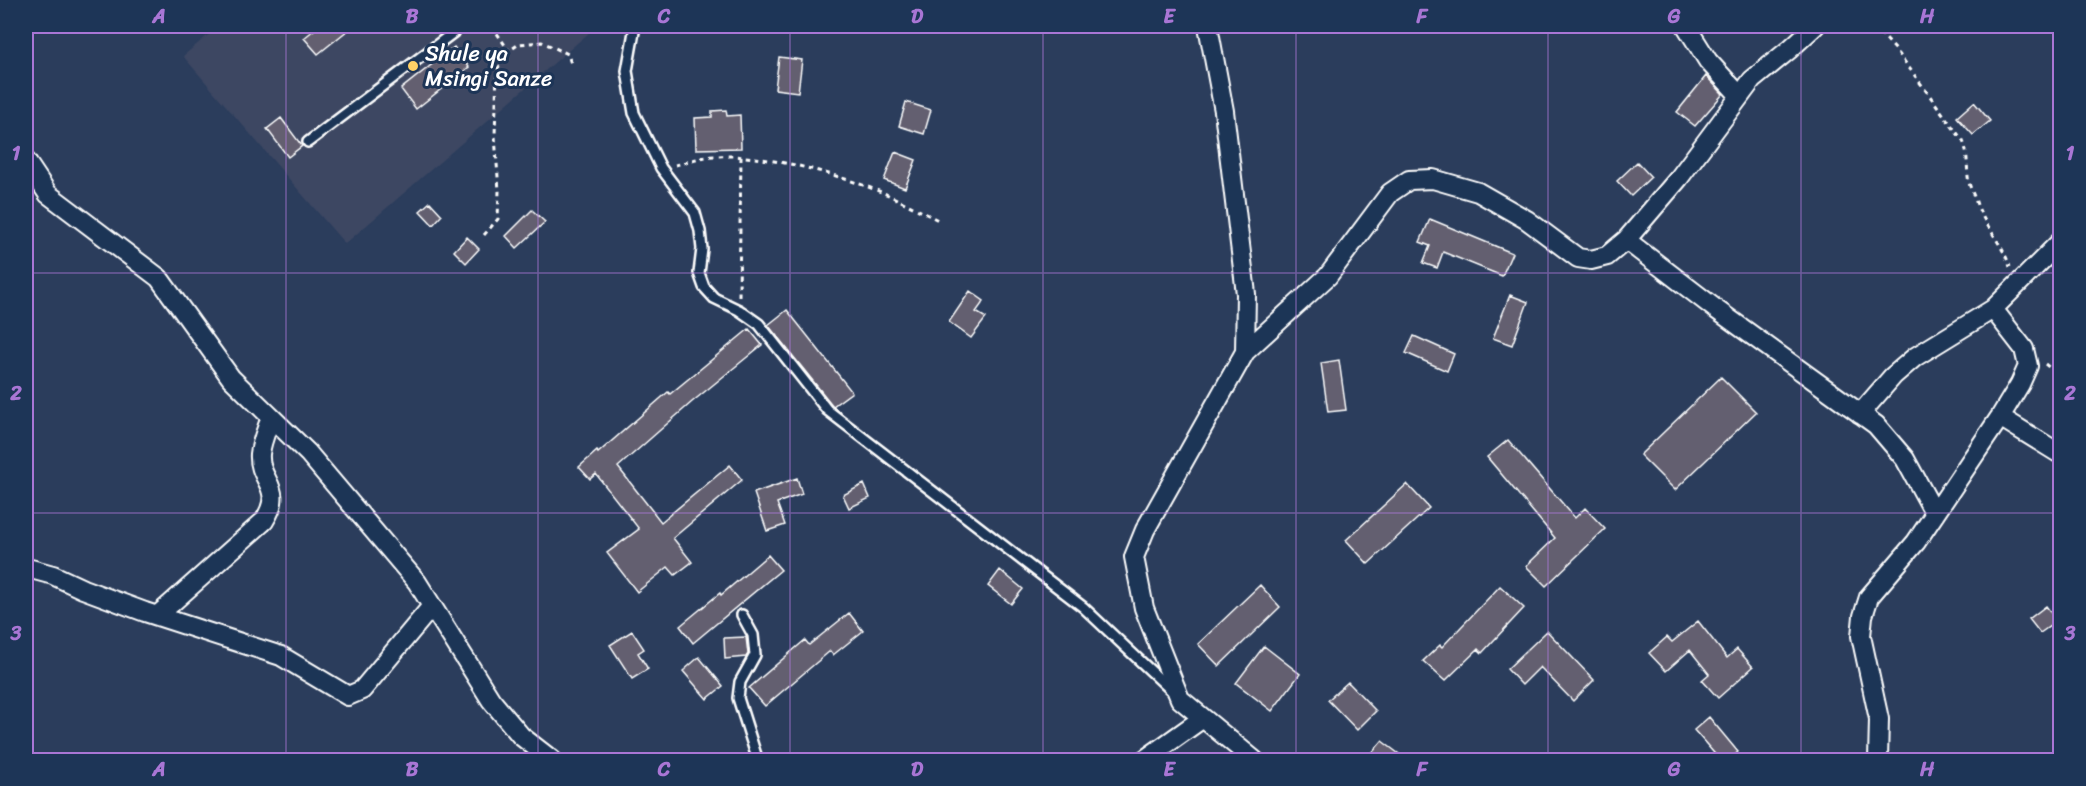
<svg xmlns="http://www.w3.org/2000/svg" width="2086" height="786" font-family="Sriracha,sans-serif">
	<rect width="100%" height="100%" fill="#2b3d5c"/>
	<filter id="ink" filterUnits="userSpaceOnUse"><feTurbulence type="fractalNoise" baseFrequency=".0167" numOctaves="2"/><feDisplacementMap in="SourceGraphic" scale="12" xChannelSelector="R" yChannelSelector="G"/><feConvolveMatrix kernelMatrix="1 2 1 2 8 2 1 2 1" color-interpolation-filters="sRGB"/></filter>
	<g filter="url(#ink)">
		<path fill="#3c4762" d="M219,26h378l-252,218 -162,-188z"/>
		<path fill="#635f70" stroke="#fff" stroke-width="1.5" d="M319,26h34l-35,28 -14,-16z
			M454,47l15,20 -53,42 -15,-20z
			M779,57l23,3 -4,32 -23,-3z
			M1706,76l17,18 -28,32 -18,-14z
			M906,102l25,8 -7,24 -25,-8z
			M1974,102l16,19 -17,14 -16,-18z
			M726,110l1,6 13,-1 1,33 -45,1 -1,-31 17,-1v-6z
			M281,118l21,28 -14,11 -21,-28z
			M895,152l21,8 -11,28 -21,-8z
			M1637,162l14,15 -20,19 -14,-15z
			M430,202l12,13 -9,10 -13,-14z
			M532,210l13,12 -28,26 -11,-12z
			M1430,219l82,34 -10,23 -59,-24 -6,16 -14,-5 7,-17 -10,-4z
			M467,237l12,12 -13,14 -12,-12z
			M970,291l14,10 -8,11 10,6 -15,20 -22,-16z
			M1510,295l18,7 -16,43 -19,-7z
			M787,310l65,82 -19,14 -65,-81z
			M749,329l13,16 -70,57 -74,65 43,55 69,-57 12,15 -69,58 19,24 -17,13 -7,-8 -31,25 -30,-39 32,-24 -43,-55 -6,5 -11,-12 18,-16 1,2 70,-61 2,2z
			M1414,336l40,18 -7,17 -41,-18z
			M1339,360l7,50 -18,2 -7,-49z
			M1721,377l35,35 -81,78 -35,-35z
			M1508,440l67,78 10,-10 20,21 -59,57 -20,-20 29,-28 -68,-81z
			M797,478l5,16 -25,9 8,22 -18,6 -13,-38z
			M864,484l6,14 -21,10 -6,-13z
			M1407,484l22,24 -61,56 -22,-24z
			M768,555l13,15 -88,73 -13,-17 40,-33 1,2z
			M1000,570l23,19 -12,15 -23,-18z
			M1260,585l20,22 -61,59 -21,-22z
			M1500,586l24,22 -42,45 -4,-4 -33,32 -22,-20 17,-16 2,2z
			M2046,606l11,15 -17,12 -11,-14z
			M849,613l14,18 -30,24 -3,-4 -65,55 -16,-18 56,-48 4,5z
			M1698,621l29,37 10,-9 16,18 -35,31 -16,-18 7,-6 -19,-24 -24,21 -17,-18 18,-16 5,5z
			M632,631l12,18 -6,4 10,16 -16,10 -22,-34z
			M1547,631l47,49 -21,21 -33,-34 -18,18 -15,-16z
			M746,637l2,17 -2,3 -21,2 -1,-21z
			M1264,646l36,28 -28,37 -36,-28z
			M699,657l24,29 -16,13 -24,-28z
			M1348,682l28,29 -19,19 -29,-30z
			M1709,717l29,35 -9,8h-9l-26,-30z
			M1382,741l25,19h-41z"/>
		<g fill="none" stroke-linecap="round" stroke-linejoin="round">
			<defs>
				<path id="service" d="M635,26l-8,45 7,42 27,55 34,45 5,18 2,18 -3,24 5,14 10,11 25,12 20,14 68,86 256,197 89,84
					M308,142l154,-116
					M742,615l11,20 2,20 -15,27 -2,16 19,60 3,2"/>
				<path id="minor" d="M1208,26l16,85 22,183 -1,58 -100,178 -11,27 10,51 36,91 74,61
					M1686,26l22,35 32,35
					M26,161l22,33 111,84 72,100 77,75 109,129 74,118 30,36 31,24
					M1626,240l91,70 159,115 29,34 30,55
					M1245,352l83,-76 62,-83 19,-13 24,-1 45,13 49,28 51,38 13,2 16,-4 19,-16 53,-62 73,-98 38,-31 25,-23
					M1860,414l33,-38 22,-19 78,-48 67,-67
					M2000,417l60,37
					M26,570l5,-1 22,6 30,14 62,23 136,44 67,40 14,-6 70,-84
					M157,616l107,-95c22,-34 -6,-39 -4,-67 1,-12 7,-25 11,-37
					M1144,760l59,-42
					M1878,760l1,-41 -18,-83 2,-20 6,-19 47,-55 84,-125 20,-33 8,-18 -4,-17 -31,-40"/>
			</defs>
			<use href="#service" stroke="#fff" stroke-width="14"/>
			<use href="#minor" stroke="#fff" stroke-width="22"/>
			<path stroke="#fff" stroke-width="3" stroke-dasharray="4.5 4.5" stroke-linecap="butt" d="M492,26l17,25
				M1874,26l22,24 67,91c6,14 3,27 6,42 2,7 6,15 8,22 9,22 26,40 33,62
				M675,165c13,-3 27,-9 40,-9 52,-2 123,18 171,38 18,8 36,18 54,27
				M484,235l14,-16 1,-28 -4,-55 2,-66 12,-19 10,-7 23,-2 26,12 3,10
				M739,296l2,-139
				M2045,364l15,12"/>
			<use href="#service" stroke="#1d3557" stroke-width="9"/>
			<use href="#minor" stroke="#1d3557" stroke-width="18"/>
		</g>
	</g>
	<path fill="none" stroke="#a976d5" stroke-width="1.5" stroke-opacity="0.55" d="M286,26v734M538,26v734M790,26v734M1043,26v734M1296,26v734M1548,26v734M1801,26v734M26,273h2034M26,513h2034"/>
	<circle fill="#ffd166" stroke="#1d3557" stroke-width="2" cx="413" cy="66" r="6"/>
	<g text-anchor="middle" stroke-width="6" stroke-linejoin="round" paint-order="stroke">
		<g font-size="22" fill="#fff" stroke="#1d3557" text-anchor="start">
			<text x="425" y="61">Shule ya<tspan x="425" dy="25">Msingi Sanze</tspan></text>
		</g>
	</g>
	<rect width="2086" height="786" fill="none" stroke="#1d3557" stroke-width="66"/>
	<rect x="33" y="33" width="2020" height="720" fill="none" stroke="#a976d5" stroke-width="2"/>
	<g font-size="20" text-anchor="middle" font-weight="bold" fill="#a976d5">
		<text x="159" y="23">A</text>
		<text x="412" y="23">B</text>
		<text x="664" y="23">C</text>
		<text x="917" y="23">D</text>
		<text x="1169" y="23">E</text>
		<text x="1422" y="23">F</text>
		<text x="1674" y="23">G</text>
		<text x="1927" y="23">H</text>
		<text x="16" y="160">1</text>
		<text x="2070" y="160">1</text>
		<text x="16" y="400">2</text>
		<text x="2070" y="400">2</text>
		<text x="16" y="640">3</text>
		<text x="2070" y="640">3</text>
		<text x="159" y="776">A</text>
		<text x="412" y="776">B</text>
		<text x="664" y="776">C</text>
		<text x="917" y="776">D</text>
		<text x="1169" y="776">E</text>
		<text x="1422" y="776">F</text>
		<text x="1674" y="776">G</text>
		<text x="1927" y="776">H</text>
	</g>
</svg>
